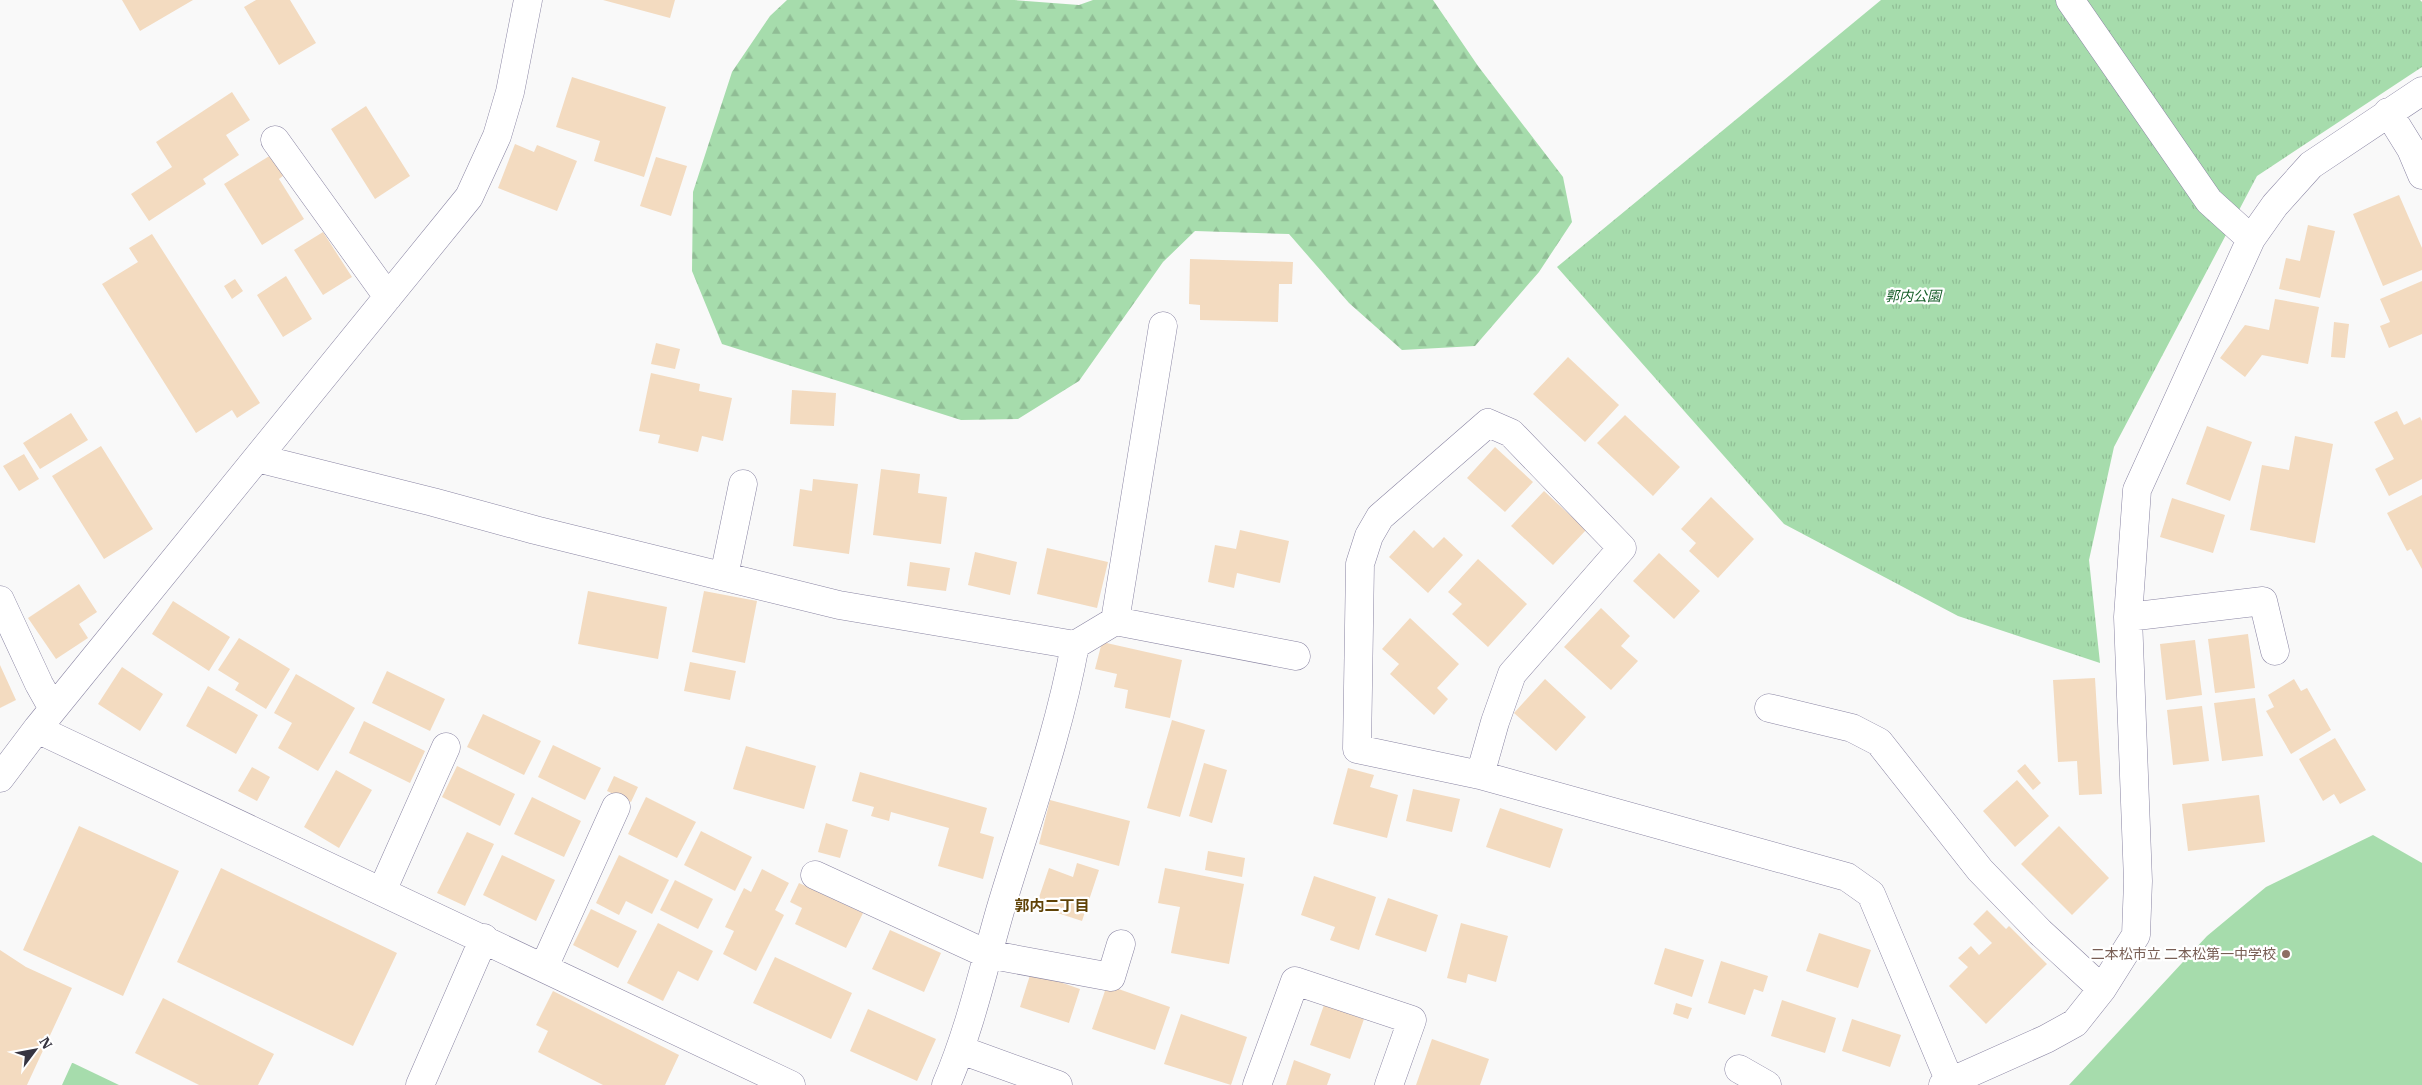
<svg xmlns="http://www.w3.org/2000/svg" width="2422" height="1085" font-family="'IBM Plex Serif','Noto Sans JP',serif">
	<defs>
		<pattern id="forest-firs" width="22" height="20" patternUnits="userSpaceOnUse" patternTransform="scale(1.25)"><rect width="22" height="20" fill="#a6dcac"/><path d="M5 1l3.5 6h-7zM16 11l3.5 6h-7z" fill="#90bd95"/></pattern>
		<pattern id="park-tufts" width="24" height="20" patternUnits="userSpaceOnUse" patternTransform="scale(1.25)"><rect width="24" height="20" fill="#a6dcac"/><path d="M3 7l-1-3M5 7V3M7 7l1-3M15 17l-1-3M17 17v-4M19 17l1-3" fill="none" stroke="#90bd95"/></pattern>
	</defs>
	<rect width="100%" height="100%" fill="#f9f9f9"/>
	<path fill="url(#forest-firs)" d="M787,0h227l65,5 14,-5h340l45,66 85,111 9,45 -33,50 -64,74 -73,4 -53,-47 -60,-69 -94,-3 -32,31 -84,119 -61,38 -57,1 -239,-76 -30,-73 1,-79 39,-120 38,-56z"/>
	<path fill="url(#park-tufts)" d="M1881,0h539l2,2v65l-165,109 -143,271 -25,113 11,103 -142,-47 -174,-92 -227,-257z"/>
	<path fill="#a6dcac" d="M2373,835l49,28v222h-353l138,-149 59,-49z
		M72,1063h1l46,22h-57z"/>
	<path fill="#f3dbc0" d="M122,0h71l-53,31z
		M256,0h34l26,43 -37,22 -35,-58z
		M603,0h72l-5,18z
		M572,77l94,30 -22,70 -50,-16 6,-20 -44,-14z
		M232,92l18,28 -24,15 13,20 -36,24 3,5 -57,37 -18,-27 41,-27 -16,-25z
		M366,106l44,70 -35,23 -44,-70z
		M515,144l19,8 3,-7 40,16 -20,50 -59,-23z
		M271,155l13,20 -5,4 25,40 -42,26 -38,-61z
		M656,157l31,9 -16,50 -31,-10z
		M2399,195l23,53v22l-39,16 -30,-72z
		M2308,225l27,6 -15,67 -41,-9 7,-31 14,3z
		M323,232l29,45 -29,18 -29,-45z
		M152,234l108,169 -23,15 -5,-8 -36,23 -94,-149 36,-22 -9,-14z
		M1190,259l103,3 -1,22h-13l-1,38 -78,-2v-15l-11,-1z
		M286,276l26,43 -29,18 -26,-42z
		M235,279l8,12 -11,8 -8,-13z
		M2422,281v53l-33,14 -9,-22 10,-4 -10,-23z
		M2275,299l44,8 -11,57 -46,-9 -17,22 -25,-19 25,-33 24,5z
		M2334,322l15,2 -4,34 -14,-1z
		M656,343l24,6 -5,20 -24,-5z
		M1568,357l51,48 -34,37 -52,-48z
		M651,373l49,11 -1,7 33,7 -9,43 -21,-5 -4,16 -40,-9 2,-8 -21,-4z
		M792,390l44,3 -2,33 -44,-2z
		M2397,411l7,14 16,-8 2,4v58l-33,17 -14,-27 19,-10 -20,-37z
		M71,413l17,27 -48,29 -17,-26z
		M1625,415l55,52 -27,29 -56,-53z
		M2207,426l45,16 -22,59 -44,-17z
		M2295,436l38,8 -18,99 -65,-13 12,-65 27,5z
		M101,446l52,83 -49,30 -52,-83z
		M1495,447l38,35 -28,30 -38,-34z
		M24,454l15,25 -20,12 -16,-25z
		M881,469l39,5 -2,19 29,4 -6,47 -68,-9z
		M813,479l45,5 -9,70 -56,-8 7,-57 12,2z
		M1544,491l42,39 -33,35 -42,-39z
		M2422,495v74l-11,-20 -4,2 -20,-38z
		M1711,497l43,42 -36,39 -29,-27 7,-8 -15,-14z
		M2172,498l53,17 -12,38 -53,-16z
		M1240,530l49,11 -9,42 -43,-10 -3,15 -26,-6 7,-37 21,4z
		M1414,530l19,18 11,-11 19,18 -35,38 -39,-36z
		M1047,548l61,14 -11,46 -60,-14z
		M975,552l42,10 -7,33 -42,-10z
		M1659,553l41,38 -26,28 -41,-38z
		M1478,559l49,45 -39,43 -36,-33 10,-10 -14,-12z
		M910,562l40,6 -4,23 -39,-5z
		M79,584l18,28 -18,12 9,14 -32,21 -28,-41z
		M588,591l79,16 -9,52 -80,-15z
		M704,591l53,10 -12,62 -53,-11z
		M173,601l57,36 -21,34 -57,-37z
		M1601,608l29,28 -9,10 17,15 -27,29 -47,-43z
		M1410,618l49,46 -22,24 11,11 -14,16 -44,-41 9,-10 -17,-15z
		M2248,634l7,54 -40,5 -7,-54z
		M239,638l51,31 -24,40 -31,-19 4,-7 -21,-13z
		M2195,640l7,55 -36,5 -6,-56z
		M1102,642l80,18 -12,58 -45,-10 3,-18 -14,-3 3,-13 -22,-5z
		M690,662l46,9 -6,29 -46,-9z
		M0,665l16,35 -16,8z
		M122,667l41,27 -23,37 -42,-27z
		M387,671l58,28 -15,32 -58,-28z
		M296,674l59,34 -37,63 -40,-23 14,-25 -18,-10z
		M2095,678l7,116 -23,1 -2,-34 -19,1 -5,-82z
		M1545,679l41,38 -30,34 -42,-38z
		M2294,679l7,12 6,-3 24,42 -40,24 -25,-43 8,-4 -6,-12z
		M208,686l50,29 -22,39 -50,-28z
		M2255,698l8,58 -41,5 -8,-58z
		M2202,706l7,55 -36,4 -6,-55z
		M483,714l58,27 -17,34 -57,-28z
		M1172,720l33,10 -25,87 -33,-9z
		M364,721l61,30 -15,32 -61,-30z
		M2335,738l31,52 -26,14 -6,-10 -11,7 -24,-42z
		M553,745l48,23 -16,32 -47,-23z
		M746,746l70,20 -12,43 -71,-20z
		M1204,763l23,7 -15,53 -23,-7z
		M2025,764l16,19 -8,7 -16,-19z
		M457,766l58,28 -15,32 -58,-29z
		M252,767l18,10 -13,24 -19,-10z
		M1348,768l26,7 -4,12 28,8 -11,43 -54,-14z
		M336,770l36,20 -33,58 -35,-21z
		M860,772l127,36 -7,25 14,4 -11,42 -45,-13 11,-38 -58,-16 -2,9 -18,-5 3,-9 -22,-6z
		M614,776l24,11 -7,15 -24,-11z
		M2017,780l32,36 -34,31 -32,-36z
		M1413,789l47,10 -8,33 -46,-11z
		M2259,795l6,47 -77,9 -6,-47z
		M532,797l49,24 -17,36 -50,-23z
		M646,797l50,25 -19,36 -49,-24z
		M1050,800l80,21 -11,45 -80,-22z
		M1500,808l63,21 -13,39 -64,-21z
		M826,823l22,7 -8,28 -22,-6z
		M79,826l100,45 -56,125 -100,-46z
		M2059,826l50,52 -37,37 -51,-51z
		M701,831l51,26 -17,34 -51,-26z
		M467,832l27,12 -29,62 -28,-13z
		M1208,851l37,7 -3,19 -37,-7z
		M502,855l53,25 -19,41 -53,-26z
		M619,855l50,25 -17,34 -26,-13 -7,14 -23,-12z
		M1077,863l22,7 -17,51 -46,-15 13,-38 24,9z
		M221,868l176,85 -44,93 -176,-84z
		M1165,868l79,16 -15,80 -58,-11 9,-46 -22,-4z
		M762,869l27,14 -14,27 9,5 -28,56 -33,-17 11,-23 -9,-4 19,-39 7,4z
		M1314,876l62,21 -17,53 -29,-10 5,-13 -34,-12z
		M675,880l38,19 -15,30 -38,-19z
		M799,883l64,30 -17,35 -51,-24 7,-16 -12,-6z
		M1388,898l50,17 -12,37 -51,-17z
		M591,909l46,22 -19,37 -45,-23z
		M1987,910l19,19 3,-3 38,38 -61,60 -37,-38 19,-19 -10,-9 13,-12 8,9 13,-12 -19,-19z
		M658,923l55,28 -15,30 -20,-10 -15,30 -36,-18z
		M1461,923l47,13 -12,46 -28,-8 -2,9 -19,-5z
		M890,930l51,23 -17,39 -52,-23z
		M1819,933l52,17 -13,38 -52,-17z
		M1665,948l39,12 -12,37 -38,-13z
		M0,950l26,17 46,21 -45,97h-27z
		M775,957l77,36 -21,46 -78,-36z
		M1721,961l47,15 -5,16 -9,-3 -9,26 -37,-12z
		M1031,972l49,17 -11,34 -49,-16z
		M1107,985l63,22 -15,43 -63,-21z
		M553,991l126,64 -14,30h-62l-65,-33 10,-21 -12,-6z
		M163,998l111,56 -16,31h-59l-64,-32z
		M1782,1000l54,18 -11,35 -54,-17z
		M1676,1003l16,5 -4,11 -15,-5z
		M1324,1005l40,14 -14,40 -40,-14z
		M868,1009l68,30 -19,42 -67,-30z
		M1181,1014l66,23 -16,48 -67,-21z
		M1852,1019l49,16 -11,32 -48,-16z
		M1432,1039l57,20 -9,26h-64z
		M1294,1060l37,14 -4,11h-41z"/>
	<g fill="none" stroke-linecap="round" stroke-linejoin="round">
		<defs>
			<path id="minor" d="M2070,0l139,201 42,38
				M2388,112l23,37 11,26
				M275,140l113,157
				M257,458l176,44 102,28 304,75 236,40c-16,88 -47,173 -73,259 -18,61 -31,123 -56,181
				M724,576l19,-92
				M0,600l39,84 14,25
				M2128,617l135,-16 12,50
				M1115,621l181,35
				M1075,645l40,-24 48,-295
				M1769,708l83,20 27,14 101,128 60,62 62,57
				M37,729l754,356
				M1480,775l15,-53 17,-48 110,-126 -111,-115 -23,-10 -108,94 -11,19 -9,28 -3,185 123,26 367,102 24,17 79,188
				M0,778l37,-49 432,-532 28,-61 13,-44 18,-92
				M815,875l172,79 124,23 10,-33
				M382,891l64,-144
				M544,967l72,-160
				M961,1050l97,35
				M1739,1069l28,16
				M420,1085l64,-147
				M1257,1085l38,-104 117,39 -23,65
				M1943,1085l103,-46 29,-16 27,-34 34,-54 2,-54 -10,-264 9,-127 114,-251 24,-34 36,-40 111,-74"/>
		</defs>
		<use href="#minor" stroke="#8a85a3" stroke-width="29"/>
		<use href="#minor" stroke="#fff" stroke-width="28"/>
	</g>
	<circle fill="#8d6e63" stroke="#fff" stroke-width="2" cx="2286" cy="954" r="5"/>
	<g text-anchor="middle" stroke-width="4.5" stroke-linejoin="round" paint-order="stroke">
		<g font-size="14" font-style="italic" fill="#165e28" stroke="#fff">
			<text x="1913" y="301">郭内公園</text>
		</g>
		<g font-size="14" fill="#785e54" stroke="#fff" text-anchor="end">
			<text x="2276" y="959">二本松市立 二本松第一中学校</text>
		</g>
		<g font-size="15" font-weight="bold" fill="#604307" stroke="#fff">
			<text x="1052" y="911">郭内二丁目</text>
		</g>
	</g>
	<g transform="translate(35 1050) rotate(58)" stroke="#ffffff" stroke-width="4" paint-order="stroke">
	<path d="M0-4L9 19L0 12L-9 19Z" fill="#363440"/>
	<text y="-8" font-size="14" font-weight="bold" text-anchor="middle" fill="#363440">N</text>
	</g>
</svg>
